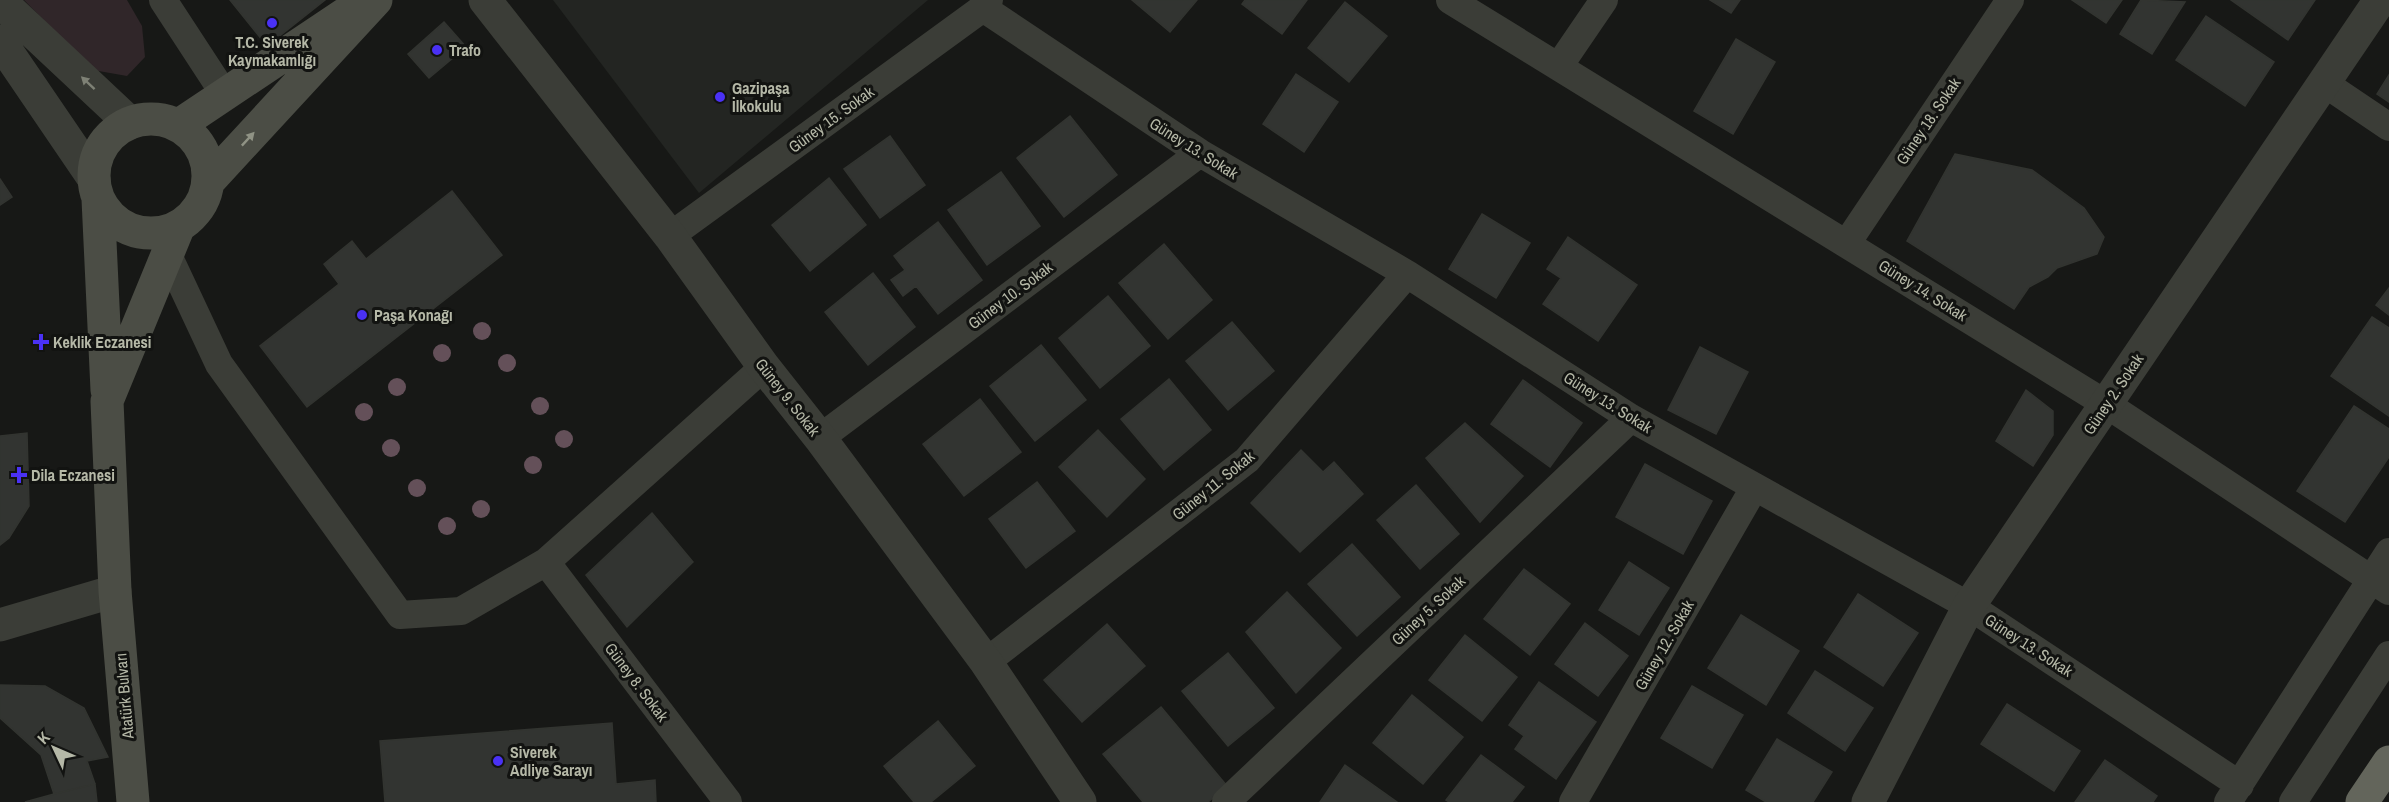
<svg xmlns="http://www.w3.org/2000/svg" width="2389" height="802" font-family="'Archivo Narrow',sans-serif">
	<rect width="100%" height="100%" fill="#171816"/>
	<path fill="#232522" d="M553,0h375l-229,193z"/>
	<path fill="#302629" d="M24,0h103l15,26 3,31 -18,19 -34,-6z"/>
	<path fill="#323431" stroke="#323430" stroke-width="1.5" d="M230,0h95l-58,46z
		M1132,0h65l-27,32z
		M1245,0h62l-25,34 -40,-30z
		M1710,0h30l-9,13z
		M2072,0h50l-16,23z
		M2141,0l44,2 -33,52 -32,-20z
		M2231,0h84l-27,40z
		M1345,2l42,34 -38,46 -41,-34z
		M2206,16l68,46 -29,44 -69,-46z
		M444,22l22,25 -37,31 -21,-24z
		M1736,39l39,23 -42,72 -39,-23z
		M1296,74l42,28 -34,50 -41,-28z
		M2389,75v27l-12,-8z
		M1070,116l47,59 -53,42 -47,-59z
		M890,136l35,49 -45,33 -36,-49z
		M1955,154l77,16 52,38 20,29 -7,17 -40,14 -9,9 -19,10 -15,22 -107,-68z
		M1001,172l39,54 -53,39 -39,-55z
		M829,178l37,47 -56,46 -38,-46z
		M0,179l12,18 -12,8z
		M452,191l50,64 -195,152 -47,-61 79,-62 -15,-20 28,-23 14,18z
		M1482,214l48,29 -34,55 -47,-29z
		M938,222l44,58 -44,34 -22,-28 -13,10 -12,-16 14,-10 -11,-14z
		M1568,237l69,48 -39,56 -55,-37 18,-26 -14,-9z
		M1164,244l48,56 -44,39 -49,-56z
		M873,273l42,54 -47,38 -43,-53z
		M2389,288v27l-13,-10z
		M1108,296l42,50 -50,42 -41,-50z
		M2372,317l17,11v88l-58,-40z
		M1232,322l42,49 -46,39 -42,-49z
		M1041,345l45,55 -51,41 -45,-55z
		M1700,347l48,25 -32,62 -48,-24z
		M1169,379l42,51 -47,40 -43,-51z
		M1523,380l59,43 -32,44 -59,-43z
		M2026,390l27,21v24l-20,31 -37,-25z
		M980,399l41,53 -57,44 -41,-52z
		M2354,406l35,23v28l-44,65 -48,-31z
		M1465,423l58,53 -43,46 -54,-64z
		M1098,430l47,49 -38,38 -48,-50z
		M27,433l2,73 -20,32 -9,7v-109z
		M1301,450l22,22 11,-10 29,32 -63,58 -49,-49z
		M1645,464l67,37 -29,53 -67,-37z
		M1037,482l38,49 -49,37 -37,-49z
		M1416,485l43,49 -39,35 -43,-49z
		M652,513l41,49 -66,65 -41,-52z
		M1352,544l48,53 -43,39 -49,-52z
		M1629,562l40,26 -30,47 -40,-25z
		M1524,569l46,35 -40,51 -46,-36z
		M1287,592l54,56 -45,45 -50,-61z
		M1858,594l60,39 -35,53 -59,-39z
		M1741,615l58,36 -33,54 -58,-37z
		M1585,623l43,33 -30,40 -43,-32z
		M1107,624l38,42 -63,56 -38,-42z
		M1465,635l52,42 -35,44 -53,-41z
		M1228,653l46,55 -46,38 -46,-55z
		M1815,671l58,37 -28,43 -57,-38z
		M1539,682l57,40 -40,57 -41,-30 9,-13 -15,-11z
		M0,685l45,1 39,22 24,49 -21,4 8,23 -41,10 -13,-39 -41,-37z
		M1692,686l51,29 -31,53 -51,-30z
		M1412,695l51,42 -40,47 -50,-41z
		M2007,704l73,47 -26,40 -73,-47z
		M1161,707l66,79 -19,16h-65l-40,-48z
		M938,721l37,45 -44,36h-17l-30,-36z
		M612,723l4,61 39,-4 1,22h-271l-5,-61z
		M1777,739l55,33 -19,30h-47l-20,-12z
		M1481,755l43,32 -12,15h-63l-3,-2z
		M2105,760l52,36 -4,6h-78z
		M1345,765l52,37h-77z
		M95,784l2,18h-72l29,-8z"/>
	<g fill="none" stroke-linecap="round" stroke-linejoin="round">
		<path stroke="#3b3d37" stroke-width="28" d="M163,0l62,95
			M1450,0l656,404 283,187
			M983,8l217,145 207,121 224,144 338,188 271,179
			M1559,66l45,-66
			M2324,83l65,44
			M670,236l313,-228 6,-8
			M1847,243l163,-243
			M167,253l52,111 181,251 61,-4 85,-49 218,-195
			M820,438l380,-285
			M546,562l182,240
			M986,662l261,-202 160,-186
			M1226,802l405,-384
			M1573,802l181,-314
			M2228,802l161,-250
			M2293,802l96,-147"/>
		<path stroke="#3b3d37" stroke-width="33" d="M485,0l185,236 94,131 56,71 166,224 94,140
			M0,1l130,122
			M0,41l94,138
			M0,625l115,-34
			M1868,802l101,-196 411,-606"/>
		<path stroke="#4b4d45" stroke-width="33" d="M94 176a57 57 0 1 1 114 0a57 57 0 1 1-114 0Z
			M179,125l166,-111
			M208,182l168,-182
			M98,199l9,191
			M133,802l-18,-211 -8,-190 72,-175"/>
		<path stroke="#63655b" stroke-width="33" d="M2362,802l27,-40"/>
	</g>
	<g fill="#645059">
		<circle cx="482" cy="331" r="9"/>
		<circle cx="442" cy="353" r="9"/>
		<circle cx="507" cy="363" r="9"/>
		<circle cx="397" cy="387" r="9"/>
		<circle cx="540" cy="406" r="9"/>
		<circle cx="364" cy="412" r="9"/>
		<circle cx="564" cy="439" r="9"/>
		<circle cx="391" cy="448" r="9"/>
		<circle cx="533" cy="465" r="9"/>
		<circle cx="417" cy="488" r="9"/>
		<circle cx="481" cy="509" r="9"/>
		<circle cx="447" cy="526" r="9"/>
	</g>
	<defs><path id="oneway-solid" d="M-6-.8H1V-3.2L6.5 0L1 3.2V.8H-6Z" transform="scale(1.5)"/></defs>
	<use fill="#7e8175" href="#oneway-solid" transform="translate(88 83) rotate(-137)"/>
	<use fill="#909385" href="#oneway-solid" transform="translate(248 139) rotate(-47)"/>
	<g fill="#4a31f5" stroke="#121311" stroke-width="2">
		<circle cx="272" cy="23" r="6"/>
		<circle cx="437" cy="50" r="6"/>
		<circle cx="720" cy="97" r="6"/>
		<circle cx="362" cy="315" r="6"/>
		<path d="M38 333h6v6h6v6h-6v6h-6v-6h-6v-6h6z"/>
		<path d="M16 466h6v6h6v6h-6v6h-6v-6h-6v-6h6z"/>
		<circle cx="498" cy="761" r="6"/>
	</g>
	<g text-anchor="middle" stroke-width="6" stroke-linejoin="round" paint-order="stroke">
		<g font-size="16" font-weight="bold" fill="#b5b8a7" stroke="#121311" text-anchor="start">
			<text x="272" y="48" text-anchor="middle">T.C. Siverek<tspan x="272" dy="18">Kaymakamlığı</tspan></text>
			<text x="449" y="56">Trafo</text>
			<text x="732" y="94">Gazipaşa<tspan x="732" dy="18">İlkokulu</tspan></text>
			<text x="374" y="321">Paşa Konağı</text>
			<text x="53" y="348">Keklik Eczanesi</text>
			<text x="31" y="481">Dila Eczanesi</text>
			<text x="510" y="758">Siverek<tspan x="510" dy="18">Adliye Sarayı</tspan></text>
		</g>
		<g font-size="16" fill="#b5b8a7" stroke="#121311">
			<text transform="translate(831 119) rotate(-36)" y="6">Güney 15. Sokak</text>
			<text transform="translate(1928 121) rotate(-56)" y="6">Güney 18. Sokak</text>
			<text transform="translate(1194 148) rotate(32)" y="6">Güney 13. Sokak</text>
			<text transform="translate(1923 290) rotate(32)" y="6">Güney 14. Sokak</text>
			<text transform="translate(1010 295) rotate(-37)" y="6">Güney 10. Sokak</text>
			<text transform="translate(2113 394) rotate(-56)" y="6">Güney 2. Sokak</text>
			<text transform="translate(788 397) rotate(52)" y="6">Güney 9. Sokak</text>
			<text transform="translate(1608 402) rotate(32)" y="6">Güney 13. Sokak</text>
			<text transform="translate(1213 485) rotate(-39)" y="6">Güney 11. Sokak</text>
			<text transform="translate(1428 610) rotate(-43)" y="6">Güney 5. Sokak</text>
			<text transform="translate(1664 645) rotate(-60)" y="6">Güney 12. Sokak</text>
			<text transform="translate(2029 645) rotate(33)" y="6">Güney 13. Sokak</text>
			<text transform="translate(637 682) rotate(53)" y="6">Güney 8. Sokak</text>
			<text transform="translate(124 696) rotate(-95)" y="6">Atatürk Bulvarı</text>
		</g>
	</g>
	<g transform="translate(54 748) rotate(314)" stroke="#121311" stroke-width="4.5" paint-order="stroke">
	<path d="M0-4.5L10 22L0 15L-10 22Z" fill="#b5b8a7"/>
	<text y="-9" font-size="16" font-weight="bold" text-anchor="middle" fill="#b5b8a7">K</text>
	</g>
</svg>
